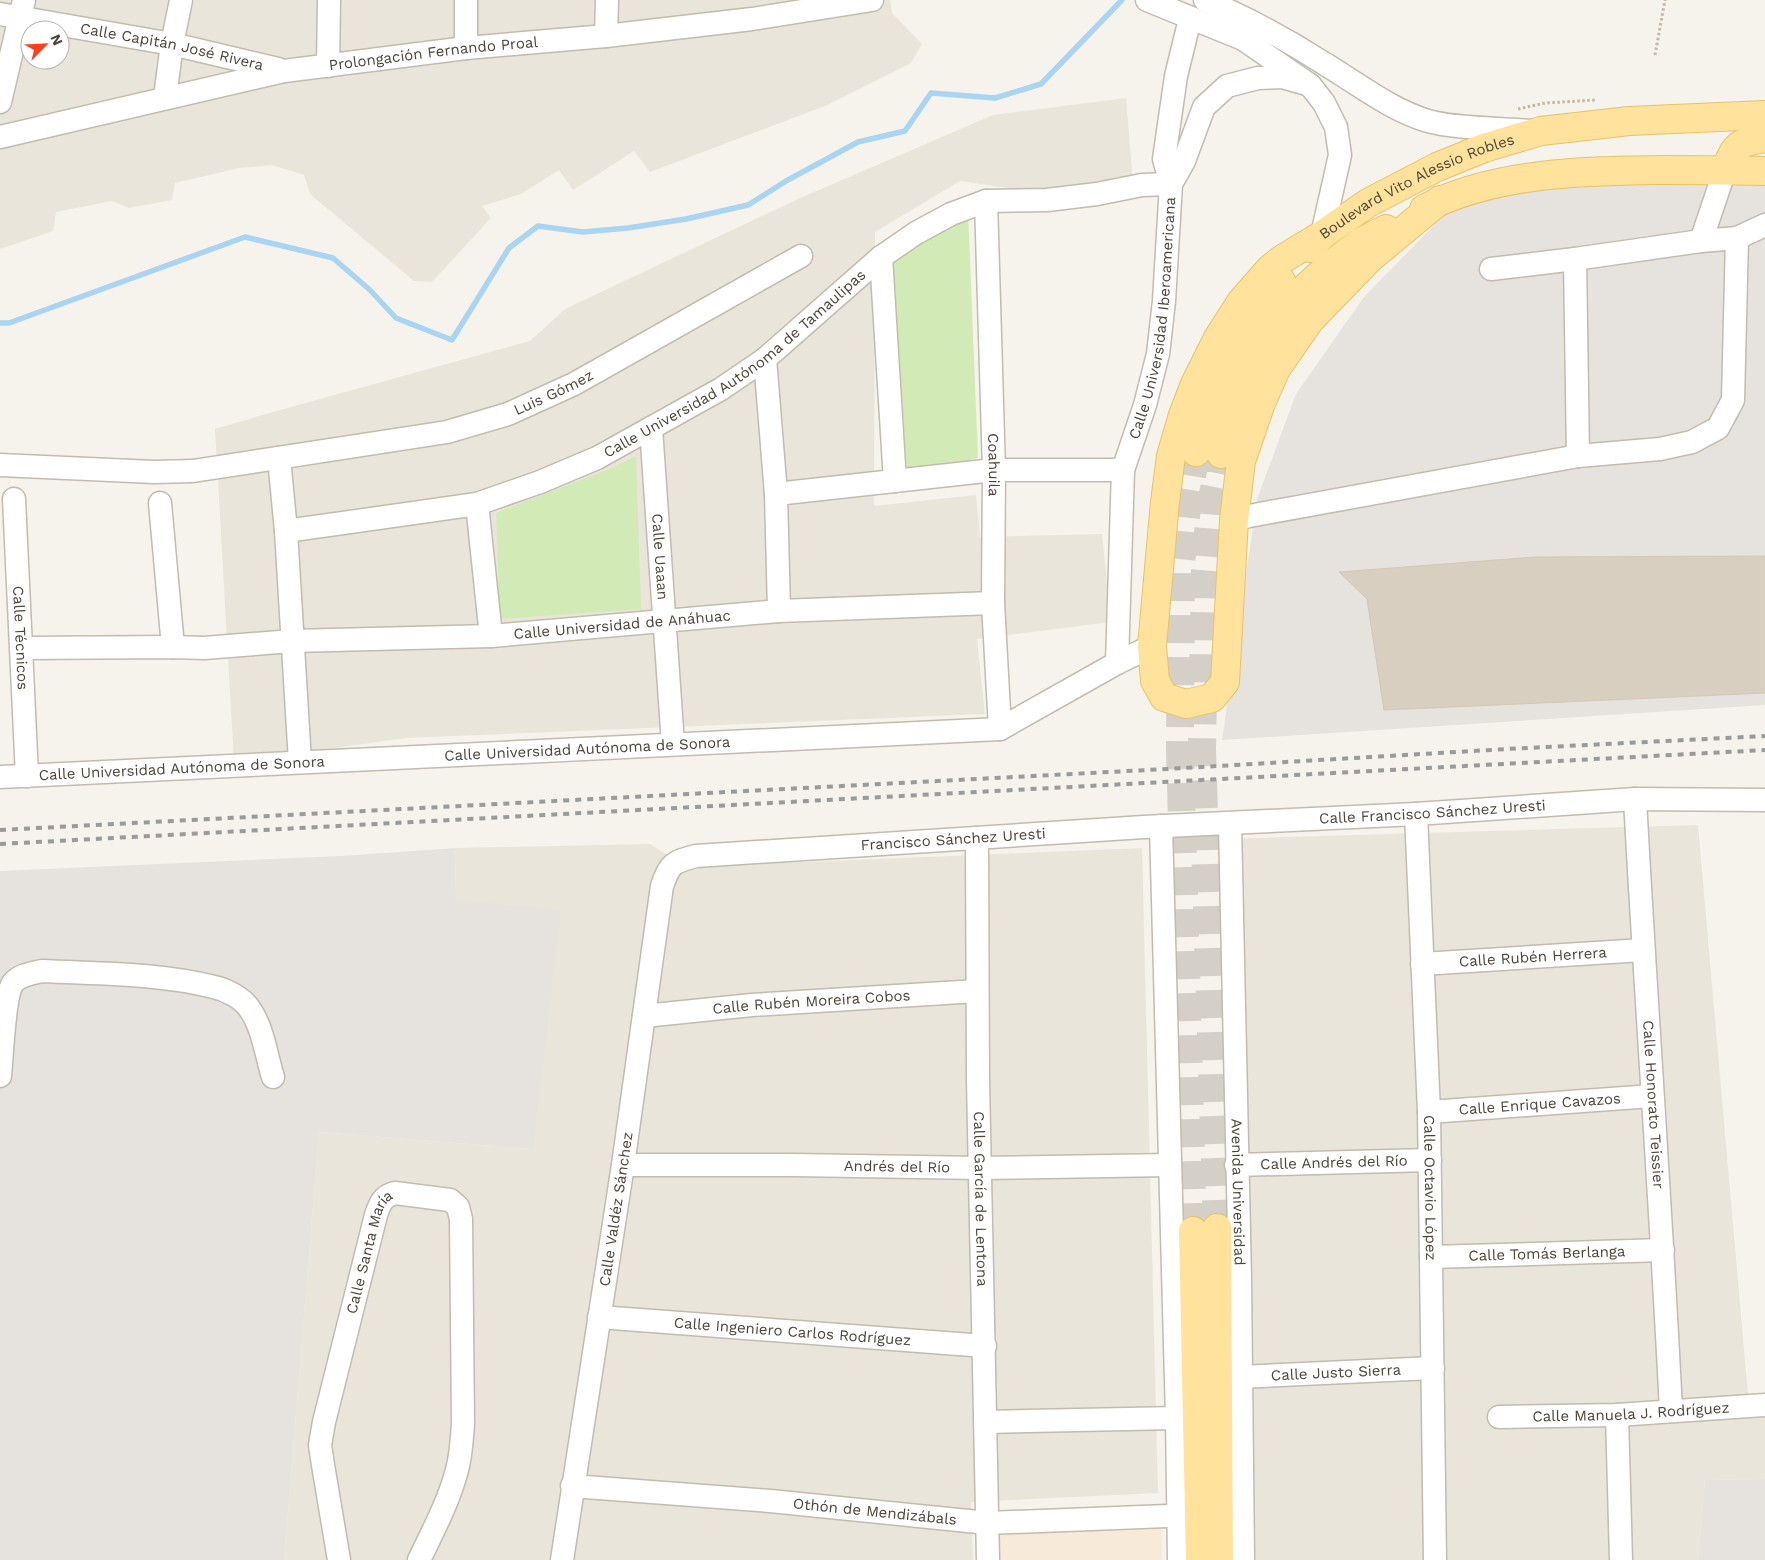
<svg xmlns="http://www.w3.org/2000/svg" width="1765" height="1560" font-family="'Work Sans',sans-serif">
	<rect width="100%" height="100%" fill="#f6f3ec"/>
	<path fill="#eae5da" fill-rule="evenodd" d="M0,0h890l2,13 30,31 -11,19 -86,43 -175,66 -16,-21 -61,39 -14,-20 -38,24 -39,12 9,12 -59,64 -18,-1 -104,-87 -6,-19 -32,-10 -33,3 -64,15 -3,17 -43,8 -17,-7 -56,11 -3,19 -53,18zM30,30h30v30h-30z
		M1126,98l7,86 -49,15 -124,-18 -85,51 -1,274 102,-11 4,42 122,-3 9,88 -134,17 8,75 -579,24 -172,24 -19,-333 65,-19 250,-69 35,-32 233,-110 195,-84z
		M1698,825l51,582h16v72l-60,1 -7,80h-448l-29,-721z
		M650,844l36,23 456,-19 16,645 -187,9 2,58h-689l35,-428 214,17 -77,-249 -1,-52z"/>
	<path fill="#f7ead8" d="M1161,1525l1,35h-165l-1,-27z"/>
	<path fill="#e6e2dd" d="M1765,176v529l-543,35 35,-241 39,-105 68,-97 88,-90 72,-23z
		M455,848l1,52 105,10 -28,239 -214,-17 -35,428h-284v-689l341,-15z
		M1765,1479v81h-67l7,-80z"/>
	<path fill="#d2eab5" d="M968,212l10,246 -71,15 -14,-216z
		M636,456l5,153 -141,10 -4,-106 111,-43z"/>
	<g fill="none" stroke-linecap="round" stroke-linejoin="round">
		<path stroke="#a9d4f2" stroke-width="5.5" d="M0,323h9l236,-86 88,21 37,32 26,28 56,22 57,-92 29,-22 45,6 45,-4 58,-9 62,-14 38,-24 72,-39 47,-11 26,-38 64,5 46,-14 81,-84"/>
	</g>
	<path fill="#d8cfc1" stroke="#d3c7b4" d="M1765,556v137l-381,17 -17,-111 -28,-27 196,-15z"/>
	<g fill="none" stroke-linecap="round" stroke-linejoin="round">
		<path stroke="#d4d0c8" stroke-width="28" stroke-dasharray="28 14" stroke-linecap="butt" d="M1217,1228l-15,-479 3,-178 5,-62 11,-55
			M1193,1231l-13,-483 1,-184 6,-57 9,-55"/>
		<defs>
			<g id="minor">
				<path d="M466,0v48"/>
				<path d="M1147,0l96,39 67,46 14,18 12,24 4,28 -18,80"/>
				<path d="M1205,0c42,18 81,39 120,64 33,20 66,46 103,57 29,8 71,7 102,10"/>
				<path id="s1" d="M0,14l172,30 106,25"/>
				<path d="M606,36l1,-36"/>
				<path d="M328,66l1,-66"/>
				<path d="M165,97l7,-53 9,-44"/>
				<path d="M0,102l24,-102"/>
				<path id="s2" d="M0,137l284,-66 182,-23 140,-12 146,-17 120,-19"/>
				<path d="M1171,184l-7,-25 12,-83 14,-57"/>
				<path id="s3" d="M986,201l8,269 -1,133 7,126"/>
				<path d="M1701,241l24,-71"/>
				<path d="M881,257l14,224"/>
				<path d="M1491,269l84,-10"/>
				<path d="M765,359l11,135 3,117"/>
				<path id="s4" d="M651,428l22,316"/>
				<path d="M1578,456l-3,-197 126,-18 36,-3"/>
				<path d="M279,458l7,73 14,231"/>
				<path id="s5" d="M0,465l154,7 39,-1 254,-39 61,-18 66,-30 227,-128"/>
				<path d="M776,494l218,-24h129"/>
				<path id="s6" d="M14,499l13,277"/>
				<path d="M160,503l13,144"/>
				<path d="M477,504l14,132"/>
				<path d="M1234,520l15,-4 329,-60 82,-7 32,-7 26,-14 15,-28 4,-162 28,-13"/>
				<path id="s7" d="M286,531l191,-27 63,-22 57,-24 124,-69 44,-30 116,-102 35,-24 35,-19 35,-13 61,-1 50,-6 45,-9 29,-1"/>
				<path id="s8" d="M22,648l151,-1 31,1 88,-7 199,-5 288,-25 214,-8"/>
				<path id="s9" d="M1117,663l6,-193 22,-65 13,-51 6,-53 7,-117 13,-23 20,-54 23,-21 31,-8 24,-1 28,8"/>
				<path id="s10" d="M0,777l1000,-48 117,-66 35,-17"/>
				<path id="s11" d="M1635,799c11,204 26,408 36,612"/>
				<path id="s12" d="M1416,814l13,298 6,448"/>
				<path id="s13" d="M1230,824l10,454 3,282"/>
				<path d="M1161,826l16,592 2,142"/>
				<path id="s14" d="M977,838l1,242 10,480"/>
				<path id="s15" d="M1422,964l221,-14"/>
				<path id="s16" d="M644,1016l108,-11 225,-14"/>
				<path d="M0,1076c2,-18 4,-81 13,-93 6,-8 20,-10 29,-12 57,3 116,2 172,16 13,3 28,11 35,21 14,19 17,47 24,69"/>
				<path id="s17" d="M1429,1112l223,-16"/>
				<path id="s18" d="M623,1165h171l186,3 190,-3"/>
				<path id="s19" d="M1236,1165l194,-5"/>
				<path id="s20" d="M1431,1257l232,-7"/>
				<path id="s21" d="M599,1317l386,29"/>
				<path id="s22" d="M1240,1377l193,-9"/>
				<path d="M1617,1415l4,145"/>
				<path id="s23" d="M1499,1417l118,-2 148,-10"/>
				<path d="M986,1422l191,-4"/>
				<path id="s24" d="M572,1486l198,15 218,22 204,-8"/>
				<path id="s25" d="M339,1560l-16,-95 -3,-20 4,-23 52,-207c4,-12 7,-19 19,-22l55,7 8,7 3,12 2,204c-1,16 -2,32 -6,47 -8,31 -24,61 -38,90"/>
				<path id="s26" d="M562,1560l61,-395 39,-279c8,-23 11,-24 34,-30l448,-29 272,-13 219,-15 130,1"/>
			</g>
			<g id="major">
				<path d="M1725,170c11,-25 13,-28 40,-32"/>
				<path d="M1424,209c70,-37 161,-38 238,-39 35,0 69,0 103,1"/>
				<path d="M1322,235l-41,25 -11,9 -29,33 -23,36 -23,46 -12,31 -12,41 -6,46 -13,144 3,35 9,16 22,7 26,-6 13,-16 9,-162 7,-59 20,-58 15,-34 34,-49 59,-61 71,-59"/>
				<path id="s27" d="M1310,248l12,-13 46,-32 69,-36 47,-19 57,-17 88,-10 136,-6"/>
				<path d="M1196,452c7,-26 14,-52 25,-77 15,-34 37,-65 60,-94"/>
				<path d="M1221,454l12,-45 16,-37 21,-37 35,-47 23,-21 33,-25 25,-13"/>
				<path d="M1217,1228l2,332"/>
				<path d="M1193,1231l7,329"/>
			</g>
		</defs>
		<use href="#minor" stroke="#c2bbae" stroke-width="25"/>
		<use href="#major" stroke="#e6c16a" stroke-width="30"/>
		<path stroke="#c4b79f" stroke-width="3" stroke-dasharray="2.5 2.5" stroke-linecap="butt" d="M1655,55l10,-55
			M1518,109l27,-6 51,-3"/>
		<use href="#minor" stroke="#fff" stroke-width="22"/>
		<use href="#major" stroke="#ffe39c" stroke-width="28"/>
		<path stroke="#9a9a9a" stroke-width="4" stroke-dasharray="6 6" stroke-linecap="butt" d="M0,830l1167,-61 340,-20 258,-13
			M0,844l1765,-94"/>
	</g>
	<g text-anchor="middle" stroke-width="4.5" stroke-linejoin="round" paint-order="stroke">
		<g font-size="15" fill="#4b4439" stroke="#fff">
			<text dy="5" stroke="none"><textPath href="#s1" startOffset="175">Calle Capitán José Rivera</textPath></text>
			<text dy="5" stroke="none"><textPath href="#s2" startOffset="442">Prolongación Fernando Proal</textPath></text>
			<text dy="5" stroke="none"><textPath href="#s27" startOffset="125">Boulevard Vito Alessio Robles</textPath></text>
			<text dy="5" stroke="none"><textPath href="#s9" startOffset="349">Calle Universidad Iberoamericana</textPath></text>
			<text dy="5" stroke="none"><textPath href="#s7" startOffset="489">Calle Universidad Autónoma de Tamaulipas</textPath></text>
			<text dy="5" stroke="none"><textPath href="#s5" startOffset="564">Luis Gómez</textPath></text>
			<text dy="5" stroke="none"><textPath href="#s3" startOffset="264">Coahuila</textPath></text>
			<text dy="5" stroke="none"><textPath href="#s4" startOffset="129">Calle Uaaan</textPath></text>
			<text dy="5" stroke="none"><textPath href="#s8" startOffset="601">Calle Universidad de Anáhuac</textPath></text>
			<text dy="5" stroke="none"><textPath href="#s6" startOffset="139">Calle Técnicos</textPath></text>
			<text dy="5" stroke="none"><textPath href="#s10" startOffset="588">Calle Universidad Autónoma de Sonora</textPath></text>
			<text dy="5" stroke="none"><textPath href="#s10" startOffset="182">Calle Universidad Autónoma de Sonora</textPath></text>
			<text dy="5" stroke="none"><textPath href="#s26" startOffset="1468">Calle Francisco Sánchez Uresti</textPath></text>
			<text dy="5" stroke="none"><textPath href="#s26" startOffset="988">Francisco Sánchez Uresti</textPath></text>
			<text dy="5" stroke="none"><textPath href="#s15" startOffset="111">Calle Rubén Herrera</textPath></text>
			<text dy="5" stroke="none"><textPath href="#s16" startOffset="168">Calle Rubén Moreira Cobos</textPath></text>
			<text dy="5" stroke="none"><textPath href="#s17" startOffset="111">Calle Enrique Cavazos</textPath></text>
			<text dy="5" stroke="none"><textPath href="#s11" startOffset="306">Calle Honorato Teissier</textPath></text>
			<text dy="5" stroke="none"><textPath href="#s19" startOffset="98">Calle Andrés del Río</textPath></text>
			<text dy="5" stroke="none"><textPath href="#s18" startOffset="274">Andrés del Río</textPath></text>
			<text dy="5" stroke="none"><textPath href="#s12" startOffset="374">Calle Octavio López</textPath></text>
			<text dy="5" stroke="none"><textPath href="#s13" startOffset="368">Avenida Universidad</textPath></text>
			<text dy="5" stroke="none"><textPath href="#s14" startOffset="361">Calle García de Lentona</textPath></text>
			<text dy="5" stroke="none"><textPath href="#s26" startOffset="355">Calle Valdéz Sánchez</textPath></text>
			<text dy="5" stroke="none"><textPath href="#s20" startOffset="116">Calle Tomás Berlanga</textPath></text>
			<text dy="5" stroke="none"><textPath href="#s25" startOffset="316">Calle Santa María</textPath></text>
			<text dy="5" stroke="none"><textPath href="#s21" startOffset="194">Calle Ingeniero Carlos Rodríguez</textPath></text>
			<text dy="5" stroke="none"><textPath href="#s22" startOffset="96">Calle Justo Sierra</textPath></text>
			<text dy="5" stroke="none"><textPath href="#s23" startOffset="132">Calle Manuela J. Rodríguez</textPath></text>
			<text dy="5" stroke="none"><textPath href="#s24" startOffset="304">Othón de Mendizábals</textPath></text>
		</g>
	</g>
	<g transform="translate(45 45) rotate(66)"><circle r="24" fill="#ffffff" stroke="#b7b4b0"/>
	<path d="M0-4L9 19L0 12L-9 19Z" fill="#fc3f1d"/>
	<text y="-8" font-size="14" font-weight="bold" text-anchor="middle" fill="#4b4439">N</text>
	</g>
</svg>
